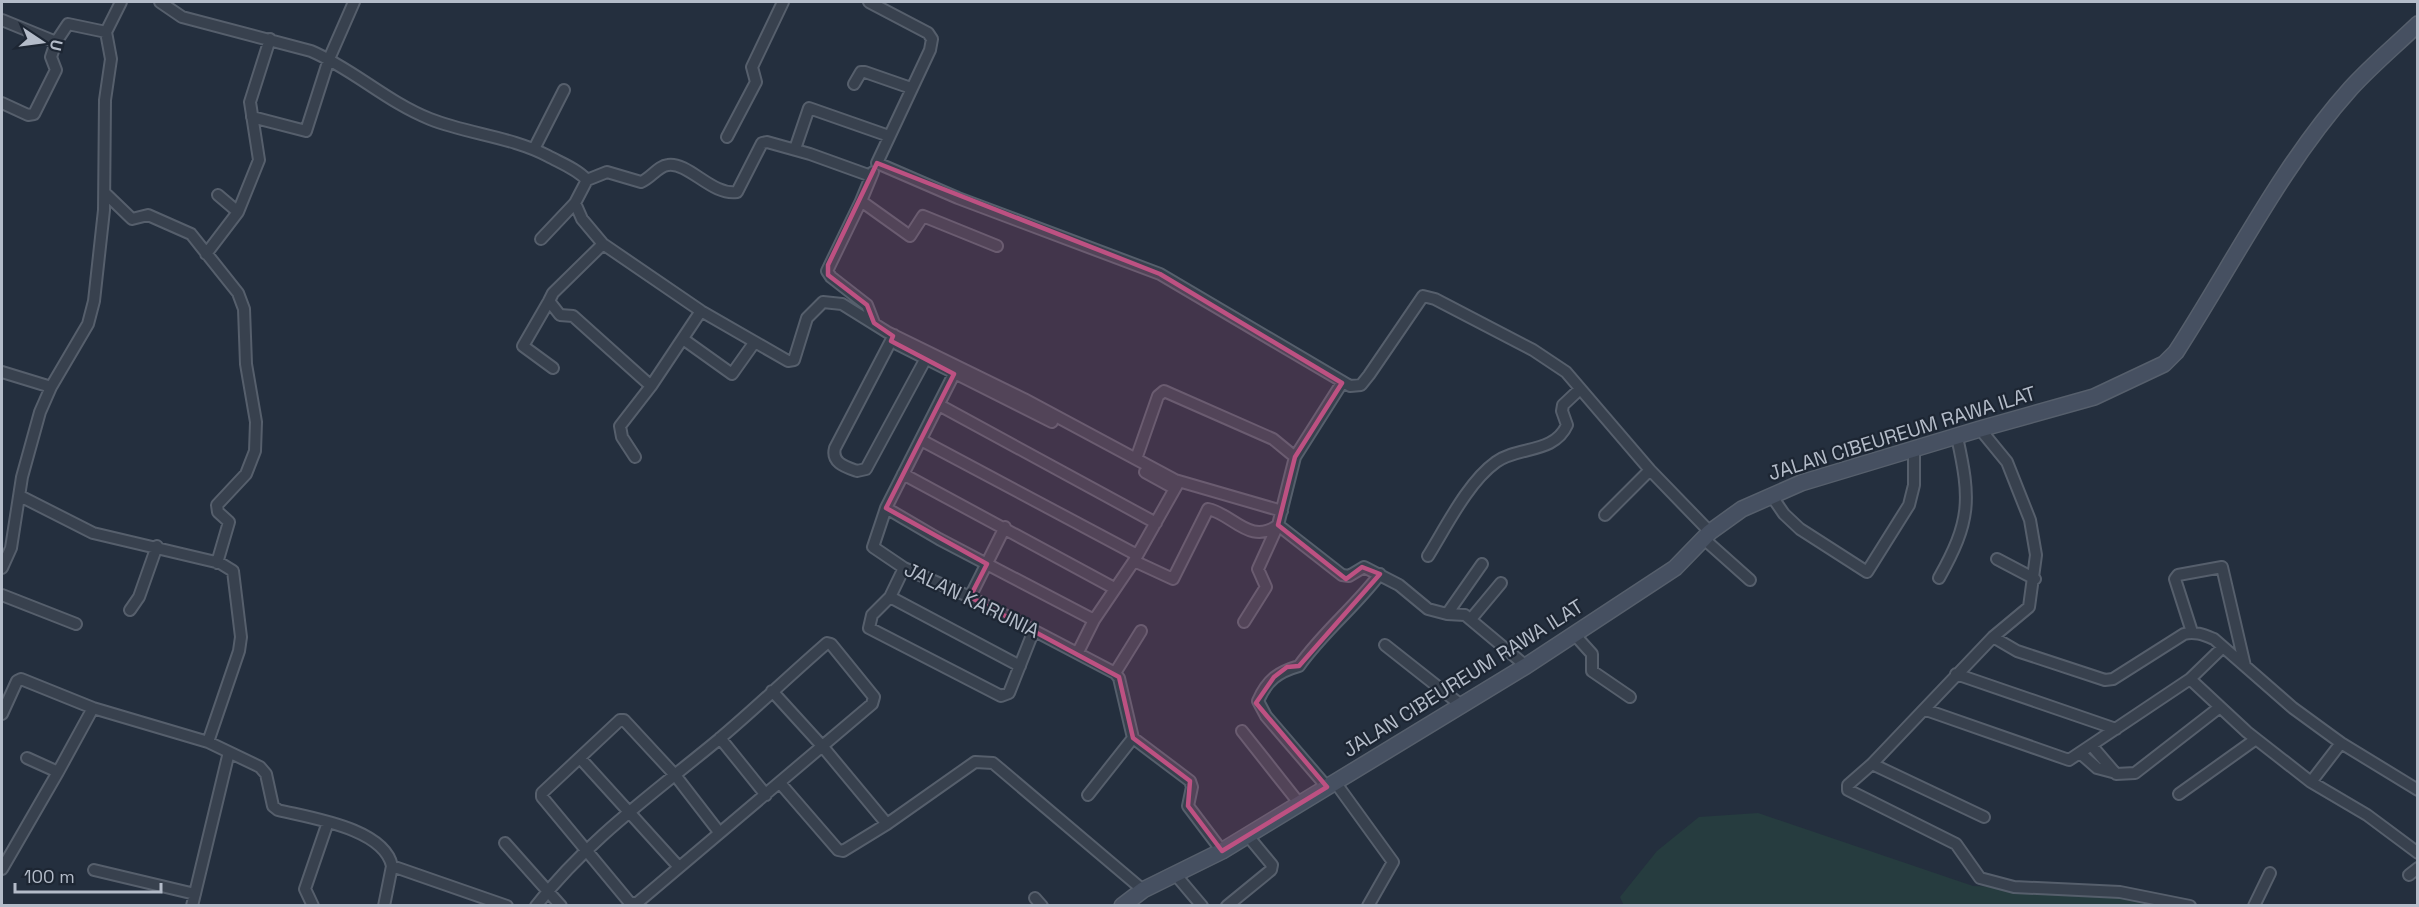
<svg xmlns="http://www.w3.org/2000/svg" width="2419" height="907" font-family="'Space Grotesk',sans-serif">
	<rect width="100%" height="100%" fill="#242f3e"/>
	<path fill="#263c3f" d="M1758,813l215,73 185,7 33,12 -567,1 -4,-9 37,-46 42,-34z"/>
	<g fill="none" stroke-linecap="round" stroke-linejoin="round">
		<defs>
			<path id="street" d="M160,2l22,15 129,34c42,18 76,51 119,68 38,15 82,18 118,37 13,7 29,13 39,24l-12,23 7,16 21,25 98,67 87,50 6,-1 13,-42 16,-16 19,2 45,28 137,67 151,81 107,31
				M869,2l59,31 4,6 -2,11 -53,113 81,35 202,76 190,112 11,-1 8,-10 54,-79 12,3 98,51 33,22 84,98 60,62
				M2,20l54,22
				M854,84l7,-12h4l46,16
				M2,103l26,12 6,-1 22,-44 -5,-13 5,-15 12,-18 38,8
				M252,117l54,14 23,-72 25,-57
				M727,137l29,-55 -4,-15 31,-65
				M534,149l30,-59
				M795,149l14,-41 80,28
				M873,172l-12,29 49,35 13,-20 74,30
				M587,180l20,-8 34,10c10,-4 17,-16 27,-17 21,-3 44,31 69,27l25,-49 5,-1 43,12 61,22
				M105,193l27,26 16,-4 43,19 47,59 6,16 2,55 10,58 -1,29 -9,23 -29,31 1,7 11,10 -12,41
				M218,195l20,17
				M861,201l-34,70 4,6 36,28 7,18
				M541,239l34,-36
				M603,244l-50,49 -4,8 11,14 13,1 78,70
				M206,254l32,-42 21,-52 -9,-58 20,-63
				M549,301l-26,45 30,22
				M894,335l-59,113c-4,15 11,19 22,23l9,-2 59,-109
				M683,339l49,35 22,-31
				M897,344l155,78
				M2,372l49,15
				M954,374l-68,134 -13,39 31,21 66,29 145,76 4,5 14,60 57,43 2,6 -4,19 34,45
				M939,405l217,118
				M1980,429l27,33 23,58 6,35 -7,52 -36,30 -121,127 -24,21v5l108,54 24,34 34,9 106,5 70,14
				M921,440l216,115
				M635,457l-13,-20 -2,-11 31,-40 50,-75
				M1136,459l22,-63 6,-5 109,48 22,18
				M1145,472l29,16
				M903,474l211,114
				M1771,495l13,19 16,15 67,43 42,-67 5,-20v-35
				M20,496l73,37 127,30 13,8 8,66 -2,14 -31,91
				M886,508l53,31 155,81
				M1605,515l45,-45
				M1704,539l46,41
				M1428,556c18,-29 40,-74 68,-94 22,-16 58,-8 71,-37l-5,-14 1,-6 17,-16
				M1997,559l38,20
				M1134,561l39,18 35,-70c25,5 42,37 70,16l64,50 7,1 15,-9 35,18 29,24 19,5 18,1 61,51
				M2,568l9,-20 11,-71 18,-65 11,-25 37,-63 6,-23 10,-91 1,-110 6,-41 -5,-27 15,-30
				M904,568l-14,29 -18,18 -3,13 132,68 8,-3 25,-63
				M1939,578c32,-57 32,-78 18,-141
				M2,595l74,29
				M890,597l130,69
				M970,597l35,-70
				M130,610l9,-13 18,-51
				M1447,614l35,-50
				M1471,619l30,-36
				M1244,622l22,-35 -8,-18 20,-44 17,-68 47,-74
				M2192,632l-17,-53 3,-4 44,-8 23,99
				M1574,634l18,20v17l38,26
				M1993,637l24,14 88,29 8,-1 71,-45c11,-3 20,1 30,5l79,69 48,35 77,47
				M1385,645l76,60
				M1078,652l16,-32 40,-59 43,-76
				M1115,673l26,-42
				M1956,674l160,55
				M2190,679l57,53 64,50
				M772,691l51,56 64,77
				M1926,710l143,50 121,-81 33,-32
				M2,714l15,-33 4,-2 72,29
				M1242,731l57,72
				M720,738l46,57
				M2341,743l-30,39 56,33 51,38
				M2092,746l24,28 19,-1 85,-66
				M2080,753l17,15 19,5
				M27,758l31,14 35,-64 115,34 52,25 6,7 7,32 5,4c32,8 106,18 114,56l115,40
				M580,758l98,108
				M1872,764l112,53
				M1335,782l58,80 -25,44
				M780,783l58,67 5,1 44,-27 88,-62 18,1 150,127
				M1327,787l-61,-71 -8,-15c9,-21 20,-29 41,-35 24,-34 56,-59 81,-92
				M2179,794l77,-55
				M1088,795l45,-57
				M505,843l56,63
				M2,869l56,-97
				M94,870l101,24
				M1175,874l27,32
				M2409,875l9,-7
				M1035,898l7,8
				M192,906l37,-154
				M313,906l-8,-17 23,-67
				M384,906l8,-40
				M536,906c50,-65 119,-114 182,-166 37,-31 72,-65 109,-97l4,1 43,53 -2,7 -235,199h-7l-88,-106v-4l78,-73h4l51,55 44,57
				M1227,906l44,-36 1,-5 -24,-29
				M2254,906l16,-33"/>
			<path id="secondary" d="M1122,906l21,-16 79,-39 304,-185 149,-98 35,-36 32,-23 59,-26 179,-54 114,-32 70,-33 12,-12c57,-88 105,-186 175,-264 21,-23 45,-43 67,-64"/>
		</defs>
		<use href="#street" stroke="#565f6c" stroke-width="14"/>
		<use href="#secondary" stroke="#565f6c" stroke-width="18"/>
		<use href="#street" stroke="#38414e" stroke-width="10"/>
		<use href="#secondary" stroke="#465061" stroke-width="15"/>
	</g>
	<path fill="#bd5182" fill-opacity="0.2" stroke="#bd5182" stroke-width="4.5" stroke-linejoin="round" d="M877,163l283,111 182,109 -47,74 -17,68 68,54 16,-12 18,7 -81,92 -12,1 -13,10 -18,26 71,84 -105,64 -34,-45 2,-25 -57,-43 -14,-61 -149,-80 17,-33 -101,-56 68,-134 -63,-33 2,-5 -19,-13 -7,-18 -39,-30v-10z"/>
	<g text-anchor="middle" stroke-width="4.5" stroke-linejoin="round" paint-order="stroke">
		<g font-size="20" fill="#b4bcc9" stroke="#1d2633">
			<text transform="translate(1902 433) rotate(-17)" y="7">JALAN CIBEUREUM RAWA ILAT</text>
			<text transform="translate(972 600) rotate(26)" y="7">JALAN KARUNIA</text>
			<text transform="translate(1463 678) rotate(-32)" y="7">JALAN CIBEUREUM RAWA ILAT</text>
		</g>
	</g>
	<rect width="2419" height="907" fill="none" stroke="#b4bcc9" stroke-width="6"/>
	<g transform="translate(42 42) rotate(103)" stroke="#1d2633" stroke-width="4.5" paint-order="stroke">
	<path d="M0-4.5L10 22L0 15L-10 22Z" fill="#b4bcc9"/>
	<text y="-9" font-size="16" font-weight="bold" text-anchor="middle" fill="#b4bcc9">U</text>
	</g>
	<path d="M15 883v9h146v-9" fill="none" stroke="#b4bcc9" stroke-width="3"/>
	<text x="24" y="883" font-size="18" fill="#b4bcc9" stroke="#1d2633" stroke-width="4.5" paint-order="stroke">100 m</text>
</svg>
